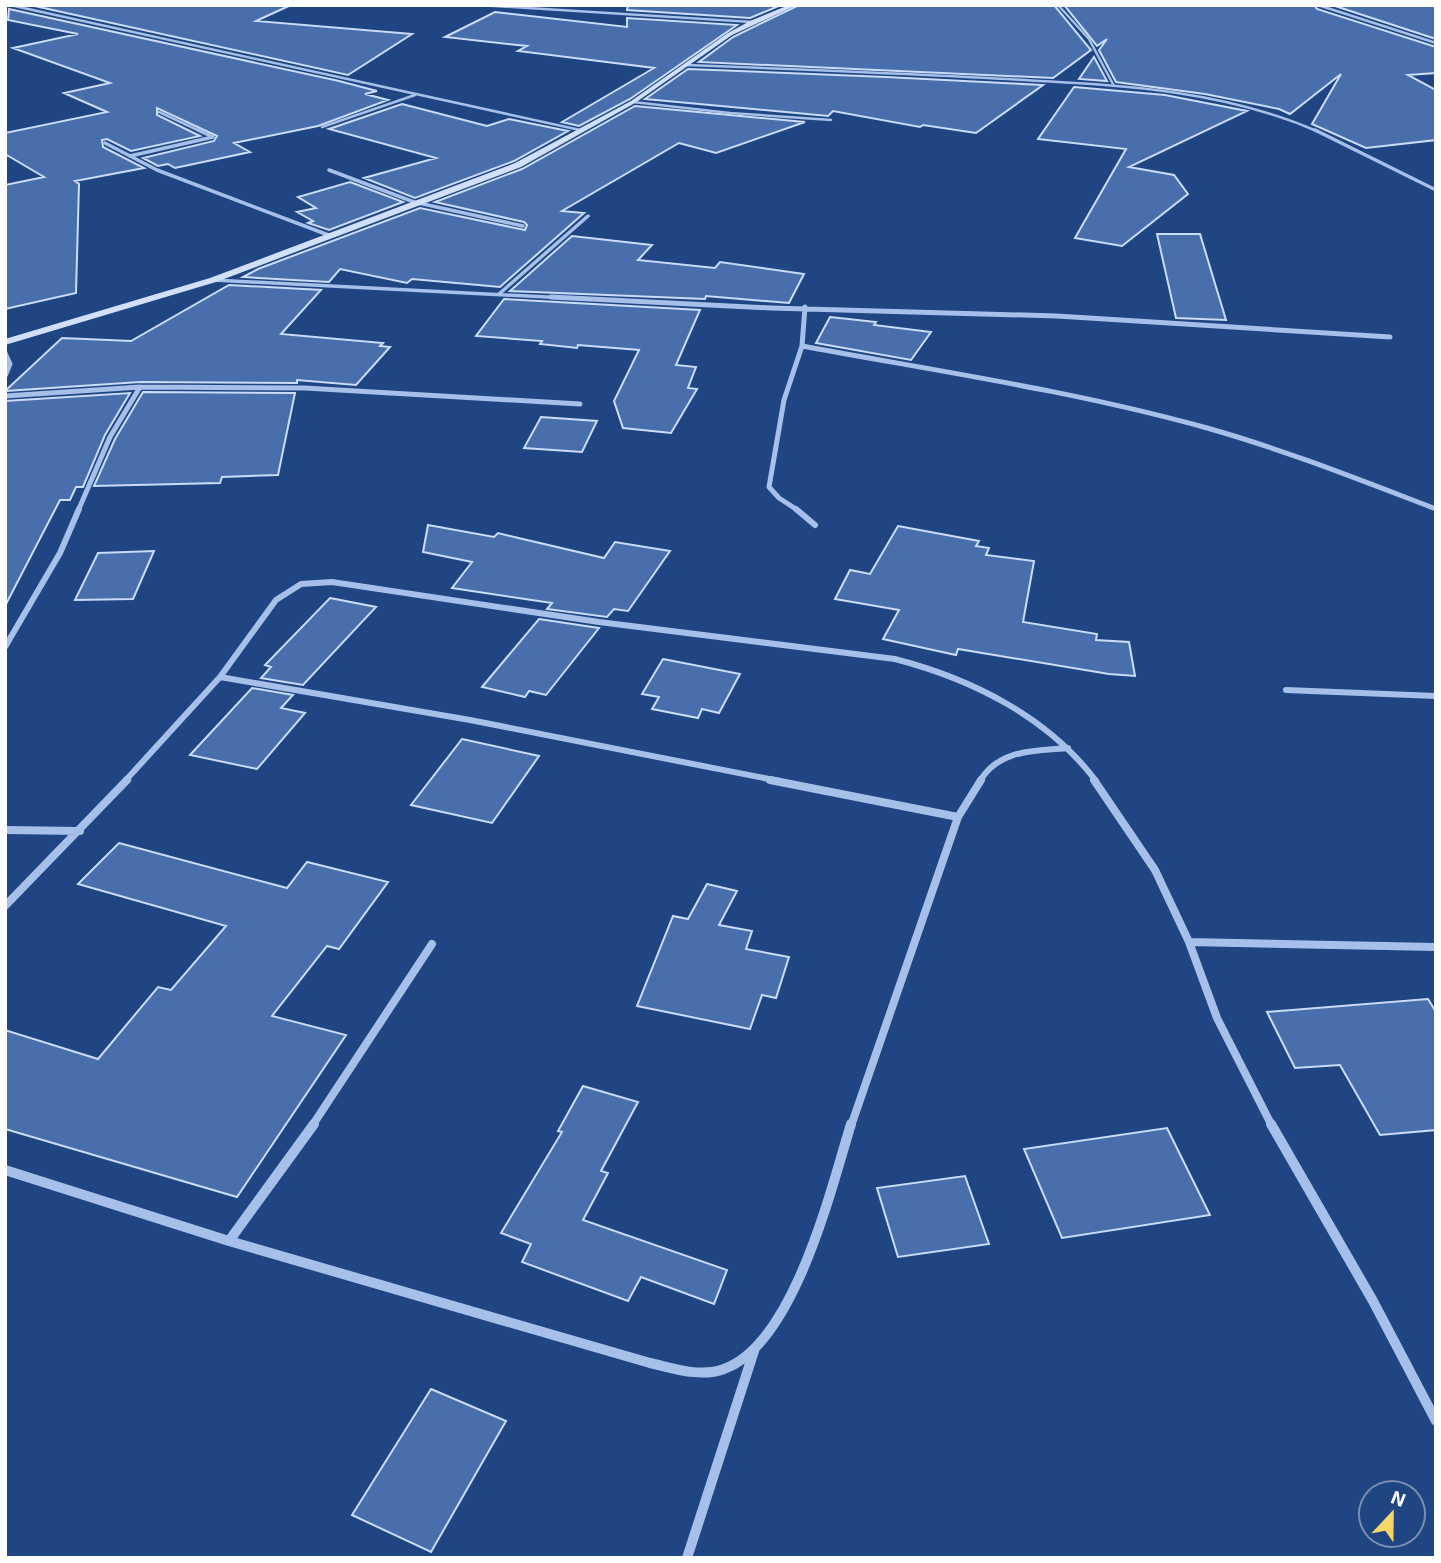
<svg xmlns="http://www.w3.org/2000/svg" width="1441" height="1563" font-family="'Exo 2',sans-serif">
	<rect width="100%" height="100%" fill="#1f4582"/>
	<path fill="#486fab" stroke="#cadcf7" stroke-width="2" d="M30,5h261l-35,16 156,13 -64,41z
		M628,5h153l-31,13 -123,-8z
		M799,5h255l37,45 -38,28 -354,-16 34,-25z
		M1064,5h250l3,4 119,38v26l-28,2 28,15v50l-70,8 -54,-24 29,-50 -51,40 -11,-5 -74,-15 -89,-12 -17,-32 8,-11 -10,7z
		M1332,5h104v34z
		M9,9l330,72 38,10 -12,3 23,6 -70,26 -84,17 16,9 -75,16 -7,-4 -10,2 -15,-8 71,-17 3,-5 -60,-28v7l43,21 -69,15 -24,-12 -5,1 1,7 41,21 -69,13 4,3 -3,109 -71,16v-124l39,-8 -39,-23v-21l102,-21 -43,-19 46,-10 -97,-35 65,-14 -70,-14z
		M495,12l132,15v-9l110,7 -107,74 -51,27 -17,-4 92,-54 -136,-17 9,-5 -82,-9z
		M1094,57l13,24 -28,-2z
		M688,69l198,8 157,8 -67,48 -53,-8 -3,2 -87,-16 -5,5 -183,-17z
		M1074,87l91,8 82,16 -118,56 45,8 14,19 -66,52 -47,-8 51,-89 -88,-10z
		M402,104l85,22 22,-7 59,12 -54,30 -99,37 -51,-20 72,-20 -107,-29z
		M635,106l170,16 -89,31 -37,-10 -117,68 22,2 -84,74 -88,-8 -5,4 -67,-14 -11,13 -86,-5 15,-8 162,-61 105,22 2,-5 -3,-3 -89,-20 87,-33z
		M350,182l53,20 -74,28 -21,-7 5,-2 -16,-9 19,-4 -18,-11z
		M1157,234h43l26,86 -50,-2z
		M572,236l80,9 -14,15 77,8 5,-6 84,12 -15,29 -83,-7 -1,3 -195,-8z
		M229,285l92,5 -40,44 102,9 -3,3 10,1 -34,38 -59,-5v3l-157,-1 -135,9 57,-53 69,3z
		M504,299l196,11 -24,55 20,2 -8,21 9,1 -26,44 -48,-5 -9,-27 25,-51 -61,-5 -1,3 -37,-4 2,-3 -66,-5z
		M830,317l46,5 -2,3 57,7 -20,28 -95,-17z
		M143,392l152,1 -17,82 -56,2 -2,6 -126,3 21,-47z
		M130,393l-25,42 -22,52h-7l-6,13h-10l-55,106v-205z
		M541,417l56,4 -15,31 -58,-4z
		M428,525l66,12 4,-4 12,3 94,22 11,-16 55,9 -42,60 -14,-2 -7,8 -60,-8 5,-6 -100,-15 20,-26 -49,-10z
		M898,526l81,15 -3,5 13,2 -3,7 48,6 -11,61 74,12 -1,6 33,2 6,34 -26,-2 -151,-25 -2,6 -73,-16 16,-29 -64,-11 15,-29 20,4z
		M154,551l-21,48 -58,1 23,-47z
		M330,598l46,9 -73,78 -42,-7 10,-11 -6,-2z
		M539,619l60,9 -53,67 -17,-4 -4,6 -43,-10z
		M663,659l77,15 -21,39 -17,-4 -4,9 -46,-9 7,-12 -17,-3z
		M252,688l41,7 -12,13 24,5 -48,56 -67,-14z
		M462,739l77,17 -47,67 -81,-18z
		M119,843l168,45 20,-26 81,20 -49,67 -12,-3 -55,70 74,19 -109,162 -232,-68v-99l93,29 60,-72 13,3 55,-64 -148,-42z
		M707,884l30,7 -18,34 33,6 -6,18 43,8 -13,41 -14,-3 -12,34 -113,-23 36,-90 15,3z
		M1428,999l8,13v118l-56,5 -40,-70 -45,3 -28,-56z
		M583,1086l55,16 -37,69 7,2 -25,47 144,50 -13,34 -73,-27 -13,24 -106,-39 9,-18 -30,-11 61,-101 -4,-1z
		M1167,1128l43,87 -148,23 -38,-89z
		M965,1176l24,68 -91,13 -21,-69z
		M431,1389l75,32 -75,131 -79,-37z"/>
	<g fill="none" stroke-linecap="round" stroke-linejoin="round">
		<path stroke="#a6c0e9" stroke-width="2.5" d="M10,5l570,125
			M478,5l274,17
			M1058,5l31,34 25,47
			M1318,5l118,38
			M686,65c107,4 213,8 320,14 107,6 213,9 313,53
			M633,102l97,11 101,7
			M159,112l43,20
			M322,127l93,-32"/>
		<path stroke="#a6c0e9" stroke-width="3.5" d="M1315,130l121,60
			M105,143l52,27 174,66
			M130,156l83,-19 -15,-7
			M329,170l85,32 109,24
			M213,280l373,19
			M499,294l89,-78"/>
		<path stroke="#a6c0e9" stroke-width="5" d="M551,297l220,11 286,8 333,21
			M805,307l-3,39c135,25 272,45 405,82 78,22 153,52 229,81
			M5,353l5,11 -5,12
			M140,387l165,1 275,16
			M5,396l135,-9 -30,50 -32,74
			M799,511l-20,-13 -10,-11 15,-87 18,-54"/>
		<path stroke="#a6c0e9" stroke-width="6" d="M796,509l19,16
			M5,647l55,-94 19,-44
			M220,677l250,43 309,61
			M1286,690l150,6
			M125,781l95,-104 56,-77 25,-16 31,-2 267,40 296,37c77,20 153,58 201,122
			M980,781c19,-32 54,-30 88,-33"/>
		<path stroke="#a6c0e9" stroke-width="8" d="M770,780l188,37
			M1094,780l61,90 34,72
			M5,830l75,1
			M5,906l122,-126
			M312,1126l120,-182
			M851,1126l107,-309 23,-37
			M1272,1126l-55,-108 -28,-76 247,5"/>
		<path stroke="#a6c0e9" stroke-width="10" d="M1271,1124l102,177 63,120
			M5,1170l224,71 421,122c23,5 50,15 74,6 70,-25 107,-180 127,-245
			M229,1241l85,-117
			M687,1558l68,-210"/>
		<path fill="#d1dff7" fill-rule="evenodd" d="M789,5h8l-65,30 -97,68 -114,64 -305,115 -211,63v-6l205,-61 305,-115 116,-62 97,-68 22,-12z"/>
	</g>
	<rect width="1441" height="1563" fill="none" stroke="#ffffff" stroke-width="14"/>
	<g transform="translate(1392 1514) rotate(22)"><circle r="33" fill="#1f4582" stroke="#798fb4" stroke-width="2"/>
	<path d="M0-5L12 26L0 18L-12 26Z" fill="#f7d566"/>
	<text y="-10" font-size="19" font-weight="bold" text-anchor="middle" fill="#ffffff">N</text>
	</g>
</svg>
